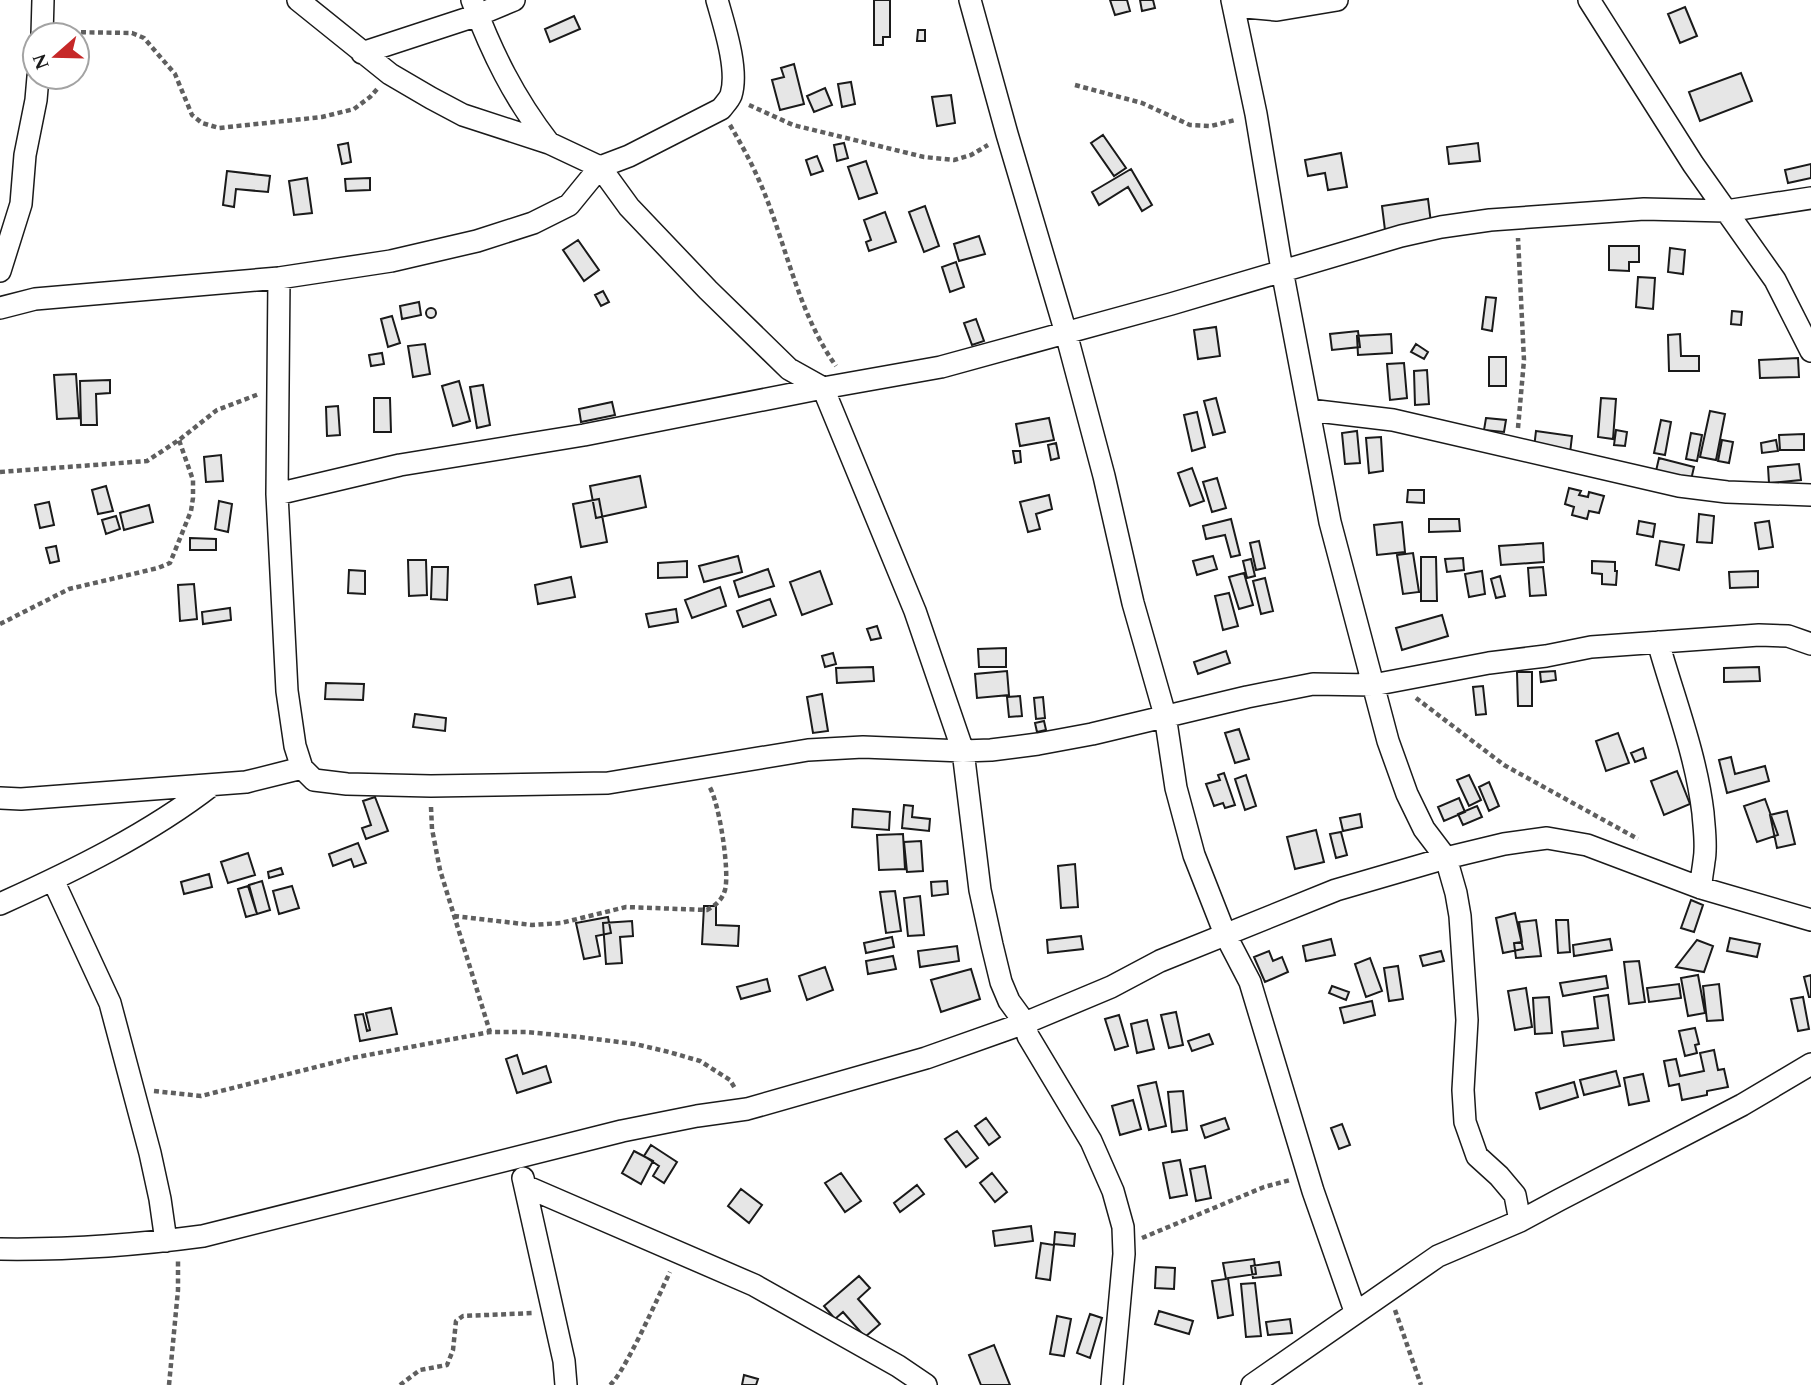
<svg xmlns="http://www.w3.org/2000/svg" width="1811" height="1385" font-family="Spectral,serif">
	<rect width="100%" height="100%" fill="#fff"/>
	<path fill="#e6e6e6" stroke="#1a1a1a" stroke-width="2" d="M874,0h16v37h-7v8h-9z
		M1110,0h17l3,11 -15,4z
		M1140,0h13l2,8 -13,3z
		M1685,7l12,29 -17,7 -12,-29z
		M574,16l6,13 -30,13 -5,-13z
		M918,30h7v11h-8z
		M794,64l10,40 -24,6 -8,-30 12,-3 -3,-9z
		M1741,73l11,28 -52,20 -11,-29z
		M851,82l4,22 -13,3 -4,-23z
		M825,88l7,17 -18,7 -7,-16z
		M951,95l4,28 -18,3 -5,-29z
		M1103,135l23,33 -12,8 -23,-33z
		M348,143l3,19 -9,2 -4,-19z
		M844,143l4,15 -11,3 -3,-16z
		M1478,143l2,18 -31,3 -2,-17z
		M1341,153l6,34 -19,3 -3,-17 -17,3 -3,-16z
		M817,156l6,15 -12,4 -5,-15z
		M866,161l11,32 -18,6 -11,-32z
		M1811,164v14l-23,5 -3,-13z
		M1131,169l21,36 -10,6 -14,-24 -29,18 -7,-13z
		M227,171l43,5 -2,16 -32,-3 -2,18 -11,-2z
		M307,178l5,35 -18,2 -5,-34z
		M370,178v12l-24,1 -1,-12z
		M1428,199l3,24 -46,7 -3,-24z
		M925,206l14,40 -15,6 -15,-40z
		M885,212l11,30 -27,9 -3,-9 5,-2 -7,-20z
		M979,236l6,18 -26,7 -5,-17z
		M578,240l21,30 -15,11 -21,-31z
		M1609,246h30v16h-10v9l-20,-1z
		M1670,248l15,2 -2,24 -15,-2z
		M956,262l8,25 -14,5 -8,-25z
		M1638,277l17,1 -2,31 -17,-2z
		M603,291l6,11 -8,4 -6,-11z
		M1486,297l10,1 -4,33 -10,-2z
		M419,302l2,13 -19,4 -2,-13z
		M426 313a5 5 0 1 1 10 0a5 5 0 1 1-10 0Z
		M1732,311l10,1 -1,13 -10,-1z
		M392,316l8,27 -12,4 -7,-28z
		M976,319l8,22 -12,4 -8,-22z
		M1216,327l4,29 -22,3 -4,-29z
		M1358,331l2,16 -28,3 -2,-16z
		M1391,334l1,19 -34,2 -1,-19z
		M1680,334l1,22h18v15h-30l-1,-36z
		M425,344l5,30 -17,3 -5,-31z
		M1416,344l12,8 -4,7 -13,-7z
		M382,353l2,11 -13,2 -2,-11z
		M1489,357h17v29h-17z
		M1798,358l1,19 -39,1 -1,-18z
		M1404,363l3,35 -17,2 -3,-36z
		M1427,370l2,34 -14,1 -1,-34z
		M76,374l3,44 -22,1 -3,-44z
		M110,380v13l-14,1 1,31h-16l-1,-44z
		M459,381l11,40 -17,5 -11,-40z
		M483,385l7,40 -13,3 -7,-41z
		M374,398h16l1,34h-17z
		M1216,398l9,34 -12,3 -9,-34z
		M1601,398l15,1 -3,40 -15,-2z
		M612,402l3,13 -34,7 -2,-13z
		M338,406l2,29 -13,1 -1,-29z
		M1710,411l15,3 -9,46 -16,-3z
		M1197,412l8,35 -13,4 -8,-36z
		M1049,418l5,22 -34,6 -4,-22z
		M1486,418l20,2 -2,12 -20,-2z
		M1661,420l10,2 -6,33 -11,-2z
		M1616,430l11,2 -2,14 -11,-1z
		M1357,431l3,32 -15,1 -3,-31z
		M1536,431l36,5 -2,17 -36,-5z
		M1691,433l11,2 -5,26 -11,-2z
		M1804,434v16h-24l-1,-15z
		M1381,437l2,34 -14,2 -3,-35z
		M1722,440l11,2 -4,21 -11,-2z
		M1776,440l2,11 -16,2 -1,-10z
		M1056,443l3,15 -8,2 -3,-15z
		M1013,451h7l1,11 -6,1z
		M221,455l2,26 -17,1 -2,-25z
		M1659,458l35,9 -3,13 -35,-9z
		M1799,464l2,16 -32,3 -1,-16z
		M1192,468l12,33 -14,5 -12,-33z
		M640,476l6,31 -50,11 -6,-32z
		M1217,478l9,30 -14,4 -9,-30z
		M106,486l7,25 -15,3 -6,-24z
		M1569,488l12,3 -2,4 9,2 1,-5 15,4 -5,17 -10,-2 -2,8 -15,-4 2,-8 -9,-3z
		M1408,490h16v13l-17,-1z
		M1049,495l3,14 -16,5 4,15 -12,3 -8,-30z
		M599,499l8,43 -26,5 -8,-43z
		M219,501l13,3 -4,28 -13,-3z
		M49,502l5,23 -14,3 -5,-23z
		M149,505l4,17 -29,8 -4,-17z
		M1699,514l15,2 -2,27 -15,-1z
		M116,516l4,13 -14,5 -4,-14z
		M1231,519l9,36 -9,2 -6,-22 -19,4 -3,-13z
		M1429,519h30l1,12 -31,1z
		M1639,521l16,3 -2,13 -16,-3z
		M1769,521l4,26 -14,2 -4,-26z
		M1402,522l3,30 -28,3 -3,-30z
		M190,538l26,1v11h-26z
		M1259,541l6,27 -9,2 -6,-27z
		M1660,541l24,4 -5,25 -23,-5z
		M1543,543l1,19 -43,3 -2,-19z
		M56,546l3,15 -9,2 -4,-15z
		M1413,553l6,39 -16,2 -6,-39z
		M738,556l4,16 -38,10 -5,-16z
		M1213,556l4,13 -20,6 -4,-14z
		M1421,557h15l1,44h-16z
		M1463,558l1,12 -17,2 -2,-13z
		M1251,559l4,17 -8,2 -4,-17z
		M408,560h18l1,35 -18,1z
		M687,561v16l-29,1v-15z
		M1592,561l23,1v9h2l-1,14 -14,-1v-10l-10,-1z
		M432,567h16l-1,33 -16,-1z
		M1543,567l3,28 -16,1 -2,-28z
		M768,569l6,17 -35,11 -5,-16z
		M349,570l16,1v23l-17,-1z
		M820,571l12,33 -30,11 -12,-33z
		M1482,571l3,23 -16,3 -4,-23z
		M1758,571v16l-28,1 -1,-16z
		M1244,573l9,32 -14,4 -10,-32z
		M1500,576l5,20 -9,2 -5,-19z
		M571,577l4,20 -37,7 -3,-19z
		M1265,578l8,33 -12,3 -8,-33z
		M194,584l3,35 -17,2 -2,-36z
		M720,587l6,19 -34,12 -7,-18z
		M1229,593l9,33 -15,4 -8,-34z
		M770,599l6,16 -33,12 -6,-16z
		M230,608l1,12 -28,4 -1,-12z
		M676,609l2,13 -29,5 -3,-13z
		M1442,615l6,21 -46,14 -6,-22z
		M877,626l4,12 -10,2 -4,-11z
		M1006,648v19h-27l-1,-18z
		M1226,651l4,12 -32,11 -4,-12z
		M833,653l3,11 -11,3 -3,-11z
		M873,667l1,14 -37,2 -1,-15z
		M1759,667l1,14 -36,1v-14z
		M1007,671l2,24 -32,3 -2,-24z
		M1555,671l1,9 -15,2 -1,-10z
		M1517,672h15v34h-14z
		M326,683l38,1 -1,16 -38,-1z
		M1483,686l3,28 -10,1 -3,-28z
		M822,694l6,37 -15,2 -6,-36z
		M1020,696l2,20 -13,1 -2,-20z
		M1043,697l2,21 -9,1 -2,-21z
		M415,714l31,4 -1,13 -32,-4z
		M1044,721l2,9 -9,2 -2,-9z
		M1239,729l10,30 -14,4 -10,-30z
		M1618,733l11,30 -23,8 -10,-30z
		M1643,748l3,10 -11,4 -4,-9z
		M1731,757l4,17 30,-8 4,15 -42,12 -8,-33z
		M1677,771l13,33 -26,11 -13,-34z
		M1224,773l11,32 -10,3 -2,-5 -9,3 -8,-22 14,-4 -2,-5z
		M1246,775l10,31 -11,4 -10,-31z
		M1469,775l12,25 -12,6 -12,-26z
		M1489,782l10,24 -10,5 -10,-24z
		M375,797l13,34 -22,8 -4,-11 9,-3 -8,-24z
		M1459,798l6,14 -21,9 -6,-14z
		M1765,799l13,36 -21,7 -13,-36z
		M904,805l9,1 -1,11 18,2 -1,12 -27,-3z
		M1477,806l5,11 -19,8 -5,-11z
		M853,809l37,3 -1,18 -37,-3z
		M1787,811l8,33 -18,4 -7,-33z
		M1360,814l2,13 -19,4 -3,-13z
		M1316,830l8,32 -29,7 -8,-32z
		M1341,832l6,23 -11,3 -6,-24z
		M903,834l2,35 -26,1 -2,-35z
		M921,841l2,30 -16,1 -3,-30z
		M358,843l8,20 -12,4 -3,-8 -18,7 -4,-12z
		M248,853l7,22 -27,8 -7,-21z
		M1075,864l3,43 -17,1 -3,-42z
		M281,868l2,6 -14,4 -1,-6z
		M209,874l3,13 -28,7 -3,-12z
		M262,881l8,29 -13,4 -8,-29z
		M947,881l1,13 -16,2 -1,-14z
		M248,886l9,28 -11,3 -8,-28z
		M292,886l7,22 -20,6 -6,-23z
		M895,891l6,40 -15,2 -6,-41z
		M920,896l4,39 -16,1 -4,-38z
		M1691,900l12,5 -9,27 -13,-4z
		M704,906h12v19l23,1 -1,20 -36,-2z
		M1515,913l8,36 -20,4 -7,-35z
		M608,917l3,16 -15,3 4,20 -16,3 -8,-36z
		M1536,920l5,36 -25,2 -2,-15 8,-1 -3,-20z
		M1556,920h12l2,32 -12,1z
		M632,921l1,15 -13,1 2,26 -16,1 -3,-41z
		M1081,936l2,13 -35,4 -1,-13z
		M892,937l2,10 -28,6 -2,-10z
		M1730,938l30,6 -3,13 -30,-6z
		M1331,939l4,16 -29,6 -3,-15z
		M1610,939l2,11 -38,6 -1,-11z
		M1697,940l16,6 -9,26 -28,-5z
		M957,946l2,15 -39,6 -2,-16z
		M1269,951l4,10 9,-4 6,15 -23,10 -11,-25z
		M1441,951l3,10 -21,5 -3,-10z
		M893,956l3,13 -28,5 -2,-13z
		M1370,958l12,33 -16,6 -11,-33z
		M1639,961l6,41 -16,2 -5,-42z
		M1398,966l5,33 -14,2 -5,-33z
		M825,967l8,23 -26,10 -8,-24z
		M971,969l9,30 -39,13 -10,-32z
		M1698,975l7,38 -17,3 -7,-38z
		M1811,975v22h-2l-5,-20z
		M1606,976l2,12 -45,8 -3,-13z
		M767,979l3,12 -29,8 -4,-12z
		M1679,984l2,14 -32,4 -2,-14z
		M1719,984l4,36 -16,1 -4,-35z
		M1332,986l17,6 -3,8 -17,-7z
		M1526,988l6,39 -17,3 -7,-39z
		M1608,995l6,45 -50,6 -2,-14 36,-4 -4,-31z
		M1549,997l3,36 -17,1 -2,-36z
		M1803,997l6,32 -11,2 -7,-32z
		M1372,1001l3,14 -31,8 -4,-15z
		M391,1008l6,26 -37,7 -5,-26 8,-1 4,17 3,-1 -4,-17z
		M1176,1012l7,33 -14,3 -8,-33z
		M1119,1015l9,31 -13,4 -10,-31z
		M1147,1020l7,29 -17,4 -6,-29z
		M1695,1028l4,16 -4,1 2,8 -12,3 -6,-25z
		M1209,1034l4,10 -21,7 -4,-10z
		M1714,1050l4,20 6,-1 4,18 -21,4v4l-25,5 -3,-16 -10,2 -5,-25 12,-2 4,17 24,-5 -4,-18z
		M517,1055l6,19 23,-8 5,16 -34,11 -11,-34z
		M1616,1071l4,15 -36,9 -4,-15z
		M1643,1074l6,27 -20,4 -5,-27z
		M1156,1082l10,44 -17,4 -11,-44z
		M1574,1082l4,15 -38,12 -4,-16z
		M1183,1091l4,39 -15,2 -4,-40z
		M1133,1100l8,29 -21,6 -8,-29z
		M986,1118l14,19 -11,8 -14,-19z
		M1225,1118l4,11 -24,9 -4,-12z
		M1342,1124l8,21 -11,4 -8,-21z
		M957,1131l21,27 -12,9 -21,-28z
		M651,1145l26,17 -13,21 -11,-7 6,-10 -15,-10z
		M634,1151l19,10 -12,23 -19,-11z
		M1180,1160l7,35 -17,3 -7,-35z
		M1205,1166l6,32 -15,3 -6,-32z
		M841,1173l20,28 -16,11 -20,-29z
		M992,1173l15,19 -12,10 -15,-19z
		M917,1185l7,9 -24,18 -6,-9z
		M741,1189l21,16 -13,18 -21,-17z
		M1031,1226l2,15 -38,5 -2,-15z
		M1055,1232l20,2 -1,12 -20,-2z
		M1041,1243l13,2 -4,35 -14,-2z
		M1254,1259l2,15 -28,4 5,37 -15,3 -6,-37 14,-2 -3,-16z
		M1279,1262l2,13 -28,3 -2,-12z
		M1156,1267l19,1 -1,21 -19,-1z
		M859,1276l11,12 -12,11 22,25 -15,13 -22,-25 -8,7 -11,-13z
		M1255,1283l6,53 -15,1 -5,-53z
		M1159,1311l34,10 -4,13 -34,-10z
		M1090,1314l12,4 -12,40 -13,-5z
		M1057,1316l14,3 -7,37 -14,-2z
		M1290,1319l2,14 -24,2 -2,-13z
		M994,1345l16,40h-29l-12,-30z
		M744,1375l14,4 -2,6h-14z"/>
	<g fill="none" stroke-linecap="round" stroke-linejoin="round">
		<defs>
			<path id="street" d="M298,0l92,74 41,24 32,17 86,28 51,24 29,40 79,83 81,79 34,19 118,-21 230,-63 230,-68 40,-9 49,-7 154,-11 82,2 85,-13
				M472,0c20,53 42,98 77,143
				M970,0l37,134 59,199 38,143 29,127 32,112 11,73 18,67 31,79 25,48 63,209 42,120
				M1232,0l24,114 26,156 48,252 58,219 19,53 17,35 22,29 10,35 4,23 7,104 -4,70 2,32 12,34 22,20 16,19 5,26
				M1589,0l104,164 82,116 36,71
				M1234,6l43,4 60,-10
				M42,35l1,-35
				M362,53l116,-38 36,-15
				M0,271l21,-67 4,-49 11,-55 2,-23
				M279,278l-2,216 10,197 8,55 7,22 12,12 33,4 84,2 177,-3 200,-33 55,-3 100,4 28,-1 47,-6 54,-10 155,-37 66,-13 60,1 116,-22 57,-7 45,-9 168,-12 29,1 23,8
				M0,308l35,-9 244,-21 112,-17 86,-20 56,-18 36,-18 31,-38 29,-11 92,-47c3,-4 8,-9 10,-14 8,-25 -7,-70 -14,-95
				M1309,410l84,10 286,66 48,6 84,3
				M277,494l123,-29 184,-30 239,-47 92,223 48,140 17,139 12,55 9,37 8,19 16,22 3,13 63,105 22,50 10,36 1,27 -12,131
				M1658,642c16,57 38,112 45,171 1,15 4,33 1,48 -1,10 -3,16 -3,27
				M0,798l21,1 225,-17 56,-14
				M53,880l57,123 40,150 10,46 6,42
				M0,904c73,-33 149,-70 212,-119
				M523,1178l41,183 2,24
				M525,1186l229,99 144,81 28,19
				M0,1249c68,1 136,-4 203,-13l419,-105 75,-15 50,-7 179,-51 99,-35 86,-36 49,-26 176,-71 110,-32 58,-14 43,-6 40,7 114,43 110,32
				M1252,1385l186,-129 82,-35 39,-21 183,-95 69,-41"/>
		</defs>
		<use href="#street" stroke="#1a1a1a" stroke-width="24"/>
		<path stroke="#5f5f5f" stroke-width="4.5" stroke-dasharray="5 3.5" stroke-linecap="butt" d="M64,32l68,1 12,5 31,36 17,41 10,8 17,5 103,-11 32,-8 16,-12 8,-9
			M1075,85l67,18 48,22 21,1 24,-6
			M749,105l44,20 131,32 30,3 17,-5 17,-10
			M730,125c10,17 20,35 28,53 28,62 38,132 78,188
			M1518,428l6,-68 -6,-122
			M0,472l147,-11 32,-21 38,-30 42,-16
			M0,624l69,-35 89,-21 12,-5 21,-52 2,-13v-18l-14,-40
			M1416,698l88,67 134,74
			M431,807l1,22 8,41 50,162
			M454,916l78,9 29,-2 65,-16 81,3c9,-5 15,-10 18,-20 5,-19 -6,-89 -16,-104
			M154,1091l47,5 151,-38 138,-26h36l53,5 56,7 34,8 31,9 30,19 6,10
			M1142,1238l122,-51 26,-7
			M1395,1310l26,75
			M169,1385l9,-95v-30
			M400,1385l20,-15 27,-5 6,-15 3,-29 7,-5 71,-3
			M610,1385c14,-11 50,-92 60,-113"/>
		<use href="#street" stroke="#fff" stroke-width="21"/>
	</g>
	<g transform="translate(56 56) rotate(250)"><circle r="33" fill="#ffffff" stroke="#a3a3a3" stroke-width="2"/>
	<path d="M0-5L12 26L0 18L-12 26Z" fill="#c62828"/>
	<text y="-10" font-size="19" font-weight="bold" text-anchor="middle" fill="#1a1a1a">N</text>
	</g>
</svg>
